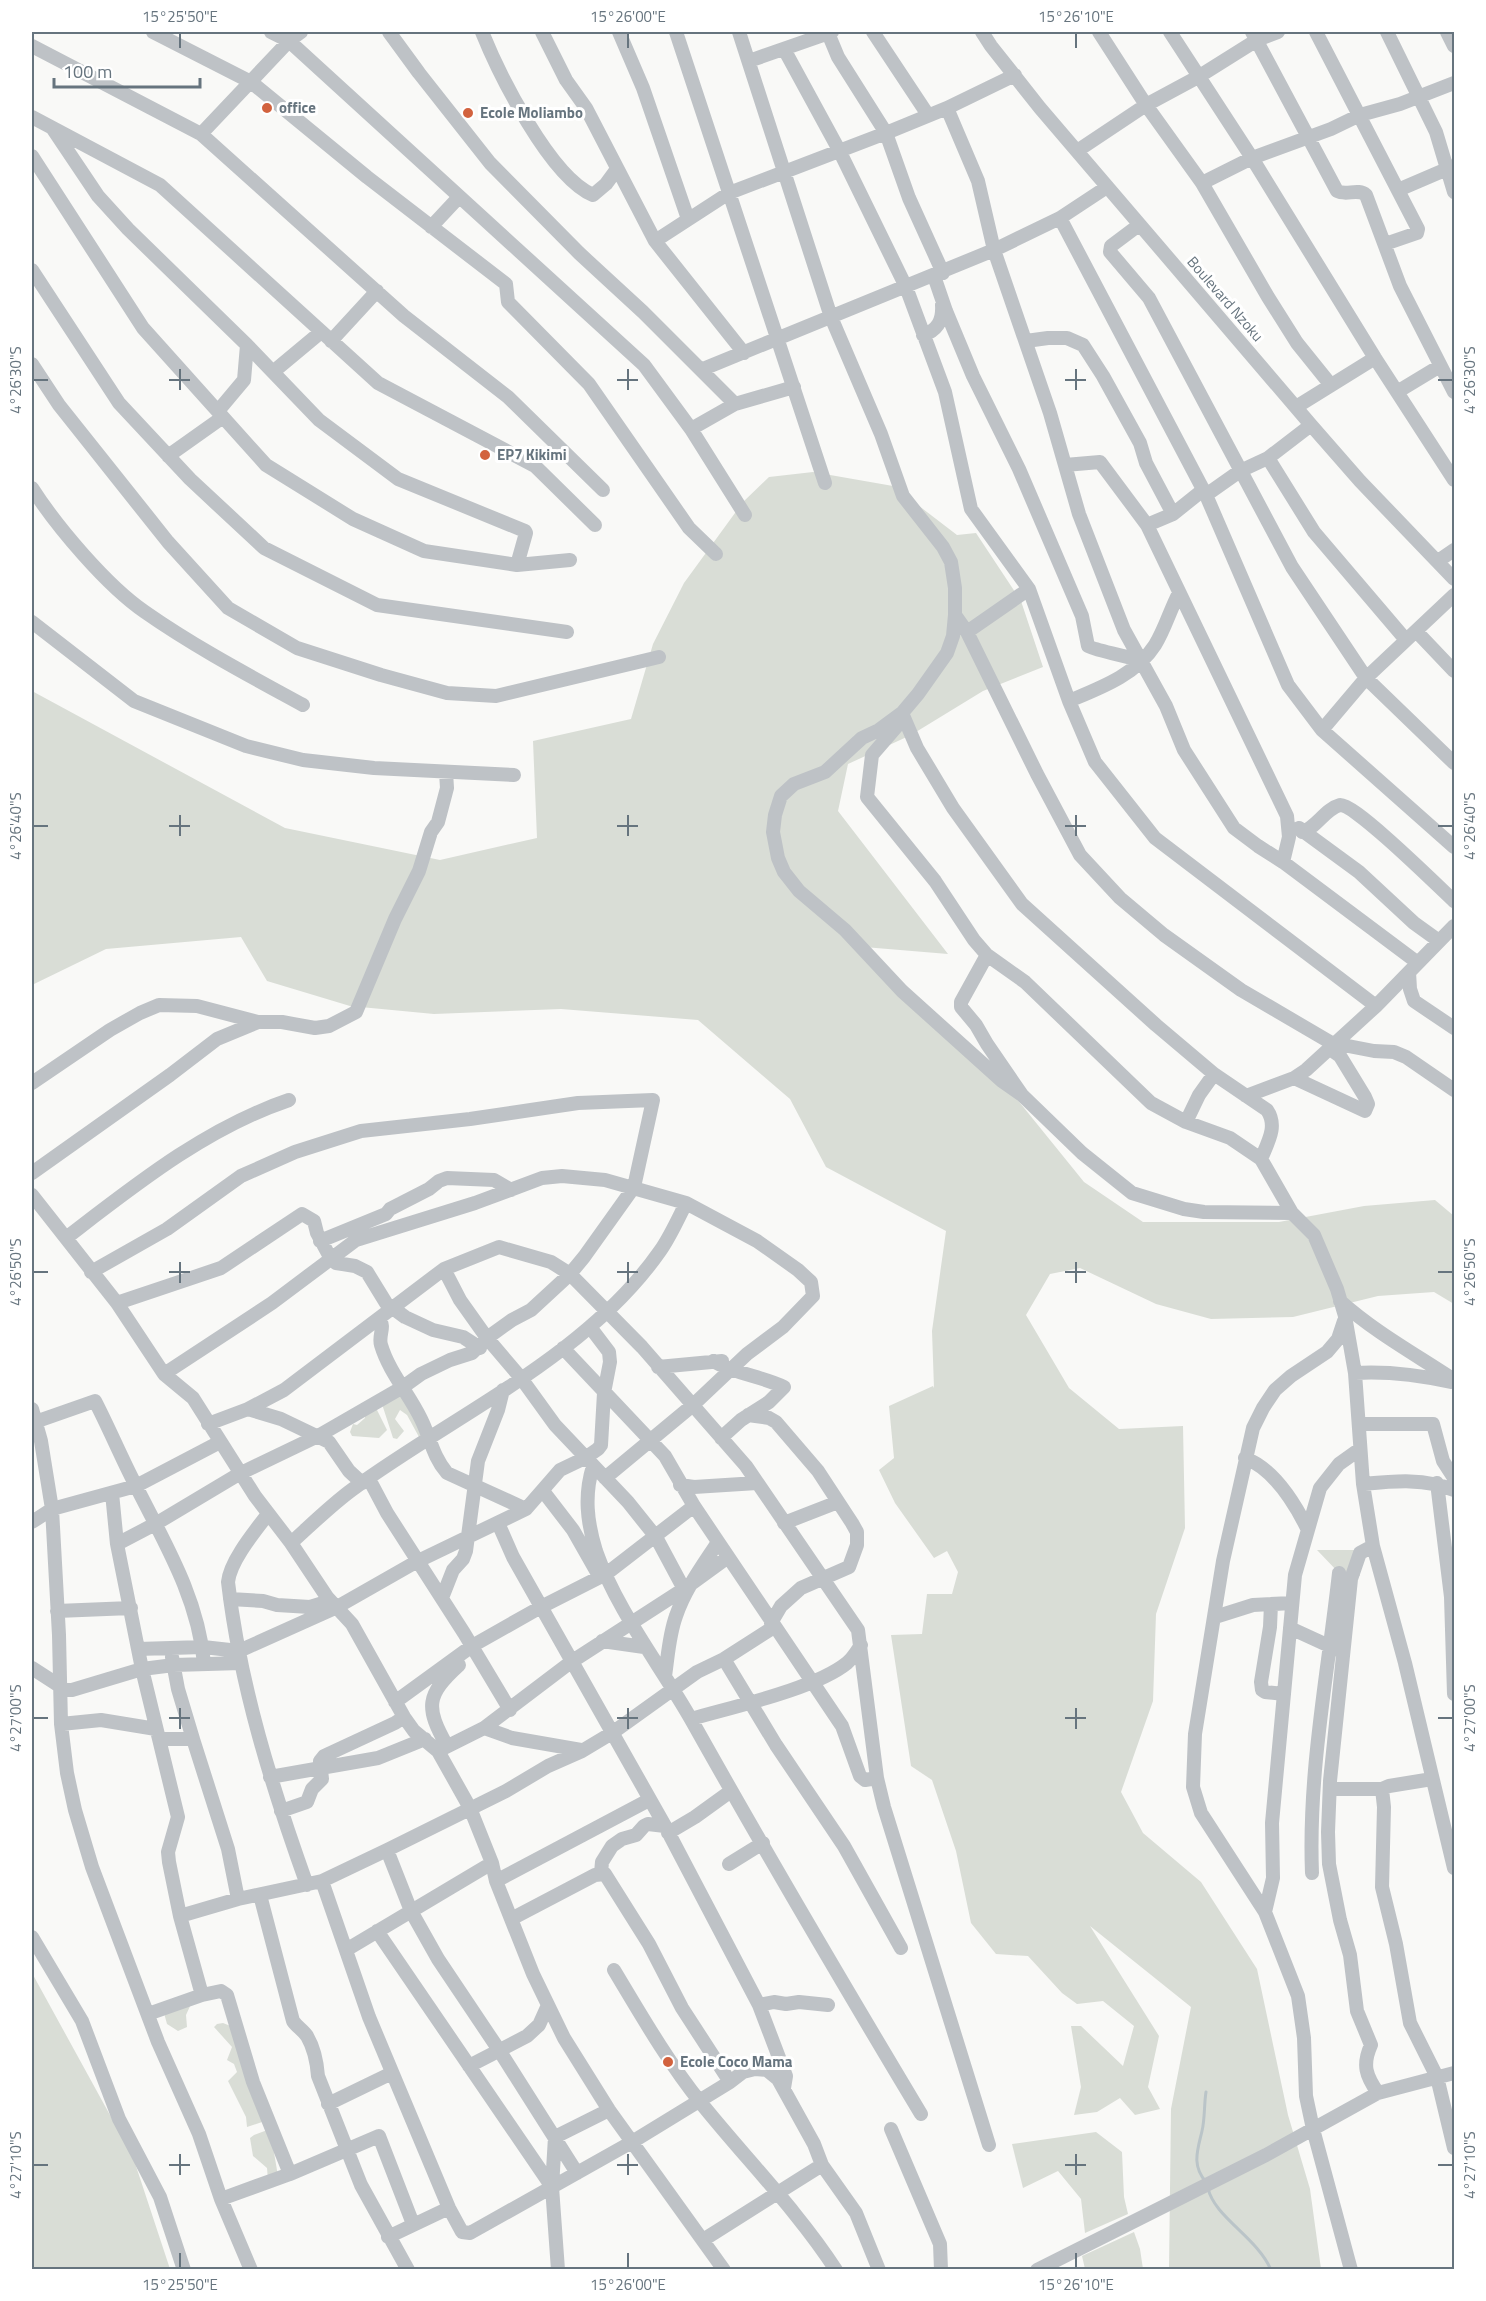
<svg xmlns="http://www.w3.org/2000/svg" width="1486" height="2301" font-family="'Titillium Web',sans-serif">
	<rect width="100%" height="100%" fill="#f9f9f7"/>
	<path fill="#d9ddd6" d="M813,472l80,14 64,49 19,-2 45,68 22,66 -60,24 -72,44 -63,29 -10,47 110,143 -96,-8 160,147 72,89 59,40h136l85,-16 71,-6 19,16v88l-20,-12 -56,4 -85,21 -82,2 -55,-15 -76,-36 -30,6 -24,41 43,73 50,41 64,-3 2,102 -29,86 -3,87 -32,91 22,41 58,49 56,87 31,146 22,74 11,80h-152l2,-160 20,-102 -101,-81 69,110 -11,51 12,22 -25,6 -15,-17 -23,14 -23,3 7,-28 -10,-61h10l42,40 11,-40 -31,-25 -26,3 -15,-11 -34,-37 -32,-2 -25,-31 -15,-72 -24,-71 -21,-14 -20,-131 31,-1 5,-40h25l6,-22 -11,-21 -13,7 -39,-55 -16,-33 15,-12 -5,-52 44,-20 1,2 -2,-57 14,-100 -120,-64 -36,-68 -92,-79 -137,-11 -127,5 -84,-8 -83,-25 -26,-44 -135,12 -74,36v-294l253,137 155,32 97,-22 -4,-97 98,-22 22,-75 31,-61 59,-81 26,-25z
		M402,1391l24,45 -7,1 -12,-22 -7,-5 -5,9 9,12 -7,8 -4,-1 -12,-37z
		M373,1407l4,3 10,20 -8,8 -27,-2 -2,-4 3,-8 4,1 8,-7v-7z
		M1317,1550h38l5,26 -21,-3z
		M32,1973l101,184 37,112h-138z
		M191,2004l-5,11 1,12 -9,4 -11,-7 -3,-11z
		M223,2023l10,4 32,94 -18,6 -1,-10 -18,-36 9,-9 -3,-8 -7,-4 5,-13 -18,-20 3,-3z
		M270,2129l8,47 -10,4 -1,-12 -14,-12 -3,-18 4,-3z
		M1096,2132l26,20 2,45 4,17 -43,19 -4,-34 -23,-28 -35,17 -11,-44z
		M1134,2232l6,17 3,20h-58l-3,-13z"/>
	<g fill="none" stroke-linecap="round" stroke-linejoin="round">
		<path stroke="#bac4c8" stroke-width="3" d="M1206,2182c-15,-17 -8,-33 -4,-51 3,-12 2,-27 4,-39
			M1208,2188c6,29 49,49 63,82"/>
		<path stroke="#bec2c6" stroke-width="14" d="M153,32l98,50 116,95 139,107 2,18 81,82 100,144 27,26
			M271,32l18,9 355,324 47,64 54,86
			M389,32l30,41 71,90 89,90 64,59 92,92
			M482,32c17,42 68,145 111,163l13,-11 11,-15
			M542,32l24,48 20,28 69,133 89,112
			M619,32l24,56 45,131
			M676,32l149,451
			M739,32l92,285 50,117 22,62 40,51 8,15 4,26v27l-2,21 -6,17 -29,41 -16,19 -23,17 -17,8 -37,34 -31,12 -13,12 -6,19 -2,17 5,26 6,14 15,19 46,39 57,61 100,90 20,14
			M873,32l55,83
			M982,32l9,14 49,62 271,317 49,56 94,98
			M1099,32l47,73 56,78 66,114 29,46 33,41
			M1170,32l82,126 123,200 79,122
			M1252,32l85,159c9,5 21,-3 29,4l34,91 54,106
			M1316,32l102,197 -1,4 -32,11
			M1387,32l49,100 18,60
			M1447,32l7,14
			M828,33l10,24 48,76 23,65 34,75
			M32,46l169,88 203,182 104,81 95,93
			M784,49l55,101 67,137 39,105 26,117 58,80 40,112 26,61 60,76 221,168
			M749,61l83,-29
			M947,108l31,73 16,69 56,163 29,101 45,116 42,76 18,44 50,78 24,18 25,16 135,101
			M32,117l128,68 218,198 157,83 60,59
			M53,129l45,67 30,33 119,116 72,75 79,59 127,52 1,2 -9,32
			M201,134l88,-93 12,-9
			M1077,151l69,-46 52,-28 59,-37 21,-8
			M32,156l111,172 123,137 87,54 71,32 93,14 53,-5
			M1202,183l50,-25 79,-29 29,-14 40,-11 54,-21
			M1398,190l56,-24
			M1060,218l146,277 82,190 34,45 132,117
			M1139,225l-28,21 -1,6 39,46 143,269 74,111 88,85
			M431,227l28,-30
			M655,241l74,-48 157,-60 61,-25 68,-33
			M32,270l87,133 71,76 74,69 113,57 190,27
			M934,276l12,35 27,65 46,93 63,147 6,30c4,3 43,12 50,13
			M923,335c15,-5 20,-15 19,-30
			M331,341l46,-50
			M1026,341l22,-3h19l16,7 20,31 37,67 6,20 27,51
			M32,364l27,41 109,137 60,66 69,40 84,27 66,18 49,3 163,-39
			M703,369l291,-119 66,-32 47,-31
			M273,372l48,-40
			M1397,392l43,-26
			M1296,407l79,-49
			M218,411l26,-31 3,-35
			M691,429l44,-25 59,-17
			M168,456l55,-39
			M1268,458l46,74 92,108
			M1065,465l35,-3 47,63 140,291 2,21 -6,25
			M32,488c25,39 75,98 113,124 50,35 105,64 158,93
			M1206,495l34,-24 28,-13 43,-33
			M1147,525l26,-11 30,-24
			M1438,561l16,-11
			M955,615l12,17 70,142 43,81 40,43 44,37 77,55 94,55
			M32,622l102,79 112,45 57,14 71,8 140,7
			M1416,631l38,40
			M967,632l62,-43
			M1069,701c31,-13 67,-26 86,-56 10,-16 15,-35 24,-52
			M902,713l15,35 36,60 69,96 134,121 58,49 53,36c11,16 1,32 -6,49
			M904,718l-32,37 -5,42 68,84 39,59 13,15 38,27 126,121 35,19 44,16 31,21 31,54 22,22 23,54 8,27 10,57 8,111 10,62 32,117 49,205
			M1322,730l44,-52 88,-83
			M1299,828l60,44 55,51 25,18
			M1302,832c14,-4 23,-23 38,-27 13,-3 100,83 114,96
			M987,955l-26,47v5l15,18 11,19 35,51 60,58 50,40 52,16 20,3 88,1
			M1409,972l1,17 4,12 40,27
			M1335,1051l8,-6 31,6 20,1 12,5 48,33
			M1294,1078l71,33 3,-7 -3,-7 -25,-41 -10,-7
			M32,1083l78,-53 30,-17 19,-8 38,1 61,16
			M1246,1096l48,-18 12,-8 70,-64 78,-80
			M1186,1122l13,-27 15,-21
			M32,1173l138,-98 47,-36 41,-17h24l33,6 14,-2 27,-14 39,-93 24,-48 12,-39 7,-10 9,-34 -1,-16
			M32,1195l85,108 47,71 29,24 62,98 36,47 36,54 25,27 52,93 10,14 24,20 32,57 22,55 4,18 37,93 31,64 45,72 115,160
			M66,1238c69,-53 140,-110 223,-138
			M320,1241l66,-27 4,-5 39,-20 10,-8 8,-3 47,2 17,10
			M444,1269l16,31 27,38 34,40 34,47 73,77 28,35 30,56
			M91,1272l76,-43 74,-53 54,-24 66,-21 109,-12 108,-16 75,-3 -19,87 -50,70 -14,17 -39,36 -19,10 -25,18 -15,15 -22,7 -29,14 -18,13 -85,49 -79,38 -82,49 -40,21
			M1340,1301c36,32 75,53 114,79
			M117,1303l104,-35 81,-54 12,7 3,12 14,26 5,4 19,3 12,6 19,31 19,14 28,13 30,7 17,11
			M379,1319c7,8 -1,16 2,26 8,27 28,49 40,74 9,18 12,38 26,54l79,36
			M1344,1321l-6,18 -11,13 -36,24 -16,14 -12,18 -10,20 -30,133 -28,173 -2,53 8,26 64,99 33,84 6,42 2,58 7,33 38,141
			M563,1348l102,108 29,50 148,220 18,50 5,4 12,-2
			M713,1361c22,13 48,15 71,26l-15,15 -28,18 -20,18
			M658,1367l64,-6
			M1355,1373c33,-2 64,2 96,9
			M164,1374l108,-71 84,-63 119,-37 67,-25 20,-2 43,4 81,23 71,38 41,29 13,12 2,14 -30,31 -36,27 -54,51 -88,73
			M32,1409l9,32 11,68 7,126 2,89 6,49 8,37 17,57 66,175 41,92 22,65 30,71
			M248,1409l33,10 48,23 20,29 13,12
			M748,1415l21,3 7,4 42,49 34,52 5,9v13l-8,22 -48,21 -20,18 -10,17
			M35,1422l60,-21c14,27 26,56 40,83 29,58 63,113 69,179
			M208,1424l40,-15 36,-19 160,-121 55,-22 52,15 19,12 72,73 104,119 112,164 19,148 7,29 105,338
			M1359,1424h74l10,37 11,17
			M1245,1458c29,11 49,44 62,70
			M593,1466c-9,29 -6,56 3,85 21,60 65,115 96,170 74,132 151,263 229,393
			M369,1479l18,34 77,120 46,77
			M1437,1483l14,114 3,97
			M1363,1484c32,-3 61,-6 91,6
			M680,1485l14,2 63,-4
			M543,1491l30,39 25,44
			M112,1493l5,51 25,125 36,148 -10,35 1,10 11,54 22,79
			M268,1514c-13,17 -38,47 -40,68 12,104 44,205 79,303
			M32,1522l20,-13 84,-23 84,-44
			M498,1523l15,34 152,269 94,179 27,71 -2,12
			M784,1523l54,-21
			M291,1543c20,-18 40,-38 62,-54 101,-74 234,-133 307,-238 10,-14 18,-32 26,-48
			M1373,1546l-13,7 -9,26 -21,202 -2,51 1,32 11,56 10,35 7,56 14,34c-9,20 -5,31 7,48
			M442,1598l11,-28 10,-11 3,-8 12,-90 20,-51 5,-20
			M230,1599l33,2 14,4 33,2 13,-4 4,-6
			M1271,1604l-1,23 -9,55 1,8 3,2 19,2
			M57,1611l74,-3
			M1215,1617l38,-12 39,-2
			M1290,1628l48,22
			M602,1641l42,6
			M138,1649l65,-2 36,4 98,-44 79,-45 110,-53 34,-39 25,-12 13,-9 3,-4 3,-52 6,-31 -1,-10 -19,-25
			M172,1657l6,32 15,50
			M724,1659l52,86 68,101 57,102
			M32,1668l34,22h6l70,-21 32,-4 67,-2
			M665,1676c3,-20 4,-41 11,-60 9,-27 27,-51 42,-74
			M395,1702l77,-56 69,-39 65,-33 88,-68
			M691,1719c41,-12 124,-30 156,-56 6,-5 10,-12 14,-18
			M61,1724l40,-4 55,9
			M484,1728l28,10 69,12
			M159,1739h34l35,110 10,50
			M447,1746c-22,-39 -21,-51 12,-81
			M438,1751l46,-23 87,-66 113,-73 44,-32
			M270,1777l108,-19 47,-19
			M1330,1789h52l7,-3 43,-7
			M1382,1789l2,18 -2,80 14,57 14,79 27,54 17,71
			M281,1811l26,-9 5,-13 10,-10 -2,-18 4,-5 71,-33 9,-6
			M668,1833l27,-16 36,-26
			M387,1850l24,61 27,48 61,91 78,123
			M729,1864l34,-21
			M601,1873l1,-11 10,-16 10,-7 14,-4 8,-9 4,-2 17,2
			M1312,1873c-4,-101 16,-200 27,-300
			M322,1881l47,136 80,191 13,24 8,1 162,-91 98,-60 13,-10 12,-3 12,1 11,9 36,65 8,21 34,48 23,57
			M496,1881l153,-81
			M260,1895l33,126c4,6 10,9 14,15 7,12 10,27 11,40l43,109 47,85
			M1265,1912l8,-34 -1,-55 23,-248 25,-87 19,-24 21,-15
			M180,1916l58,-17 84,-18 65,-31 119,-59 42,-25 34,-15 30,-18 85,-61 27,-13 50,-32
			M511,1919l84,-44 10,-1 44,70 33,64 48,74
			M377,1931l175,256
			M32,1937l50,84 37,98 41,78 24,73
			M346,1950l146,-87
			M614,1970c27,45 54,92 87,133 45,56 96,107 135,167
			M759,2005l15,-3 12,2 13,-2 29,3
			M148,2014l54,-19 19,-4 6,4 26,87 37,92
			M469,2066l58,-30 12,-11 9,-20
			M328,2104l64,-31
			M891,2129l49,115 1,26
			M221,2199l69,-25 89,-38 34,88
			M388,2237l61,-29
			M703,2240l119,-75
			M558,2270l-6,-83 3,-50 54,-27
			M1037,2270l229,-115 112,-62 76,-20"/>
	</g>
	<path fill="none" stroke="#66747e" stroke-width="2" d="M180,33v15M628,33v15M1076,33v15M180,369v21M628,369v21M1076,369v21M33,380h15M169,380h21M617,380h21M1065,380h21M1438,380h15M180,815v21M628,815v21M1076,815v21M33,826h15M169,826h21M617,826h21M1065,826h21M1438,826h15M180,1262v21M628,1262v21M1076,1262v21M33,1272h15M169,1272h21M617,1272h21M1065,1272h21M1438,1272h15M180,1708v21M628,1708v21M1076,1708v21M33,1718h15M169,1718h21M617,1718h21M1065,1718h21M1438,1718h15M180,2154v21M628,2154v21M1076,2154v21M33,2165h15M169,2165h21M617,2165h21M1065,2165h21M1438,2165h15M180,2253v15M628,2253v15M1076,2253v15"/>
	<g fill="#d2623e" stroke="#fff" stroke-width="2">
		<circle cx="267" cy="108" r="6"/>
		<circle cx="468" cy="113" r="6"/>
		<circle cx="485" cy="455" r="6"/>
		<circle cx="668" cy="2062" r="6"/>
	</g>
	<g text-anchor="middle" stroke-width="6" stroke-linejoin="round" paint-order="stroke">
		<g font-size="15" font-weight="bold" fill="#66747e" stroke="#fff" text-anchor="start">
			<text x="279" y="113">office</text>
			<text x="480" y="118">Ecole Moliambo</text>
			<text x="497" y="460">EP7 Kikimi</text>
			<text x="680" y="2067">Ecole Coco Mama</text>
		</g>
		<g font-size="15" fill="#66747e" stroke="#fff">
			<text transform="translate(1225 299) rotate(49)" y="5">Boulevard Nzoku</text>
		</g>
	</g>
	<rect width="1486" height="2301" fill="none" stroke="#ffffff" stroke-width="66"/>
	<path d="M54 78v9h146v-9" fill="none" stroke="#66747e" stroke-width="3"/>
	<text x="63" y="78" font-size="18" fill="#66747e" stroke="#ffffff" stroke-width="4.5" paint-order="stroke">100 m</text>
	<rect x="33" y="33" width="1420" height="2235" fill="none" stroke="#66747e" stroke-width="2"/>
	<g font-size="15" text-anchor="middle" fill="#66747e">
		<text x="180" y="22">15°25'50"E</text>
		<text x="628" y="22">15°26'00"E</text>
		<text x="1076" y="22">15°26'10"E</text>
		<text transform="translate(16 380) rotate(-90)" y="5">4°26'30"S</text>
		<text transform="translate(1470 380) rotate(-90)" y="5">4°26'30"S</text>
		<text transform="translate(16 826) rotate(-90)" y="5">4°26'40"S</text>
		<text transform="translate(1470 826) rotate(-90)" y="5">4°26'40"S</text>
		<text transform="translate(16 1272) rotate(-90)" y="5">4°26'50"S</text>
		<text transform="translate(1470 1272) rotate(-90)" y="5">4°26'50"S</text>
		<text transform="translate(16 1718) rotate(-90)" y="5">4°27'00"S</text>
		<text transform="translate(1470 1718) rotate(-90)" y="5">4°27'00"S</text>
		<text transform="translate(16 2165) rotate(-90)" y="5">4°27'10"S</text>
		<text transform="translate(1470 2165) rotate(-90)" y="5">4°27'10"S</text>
		<text x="180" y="2290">15°25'50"E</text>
		<text x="628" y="2290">15°26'00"E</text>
		<text x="1076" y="2290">15°26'10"E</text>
	</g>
</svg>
